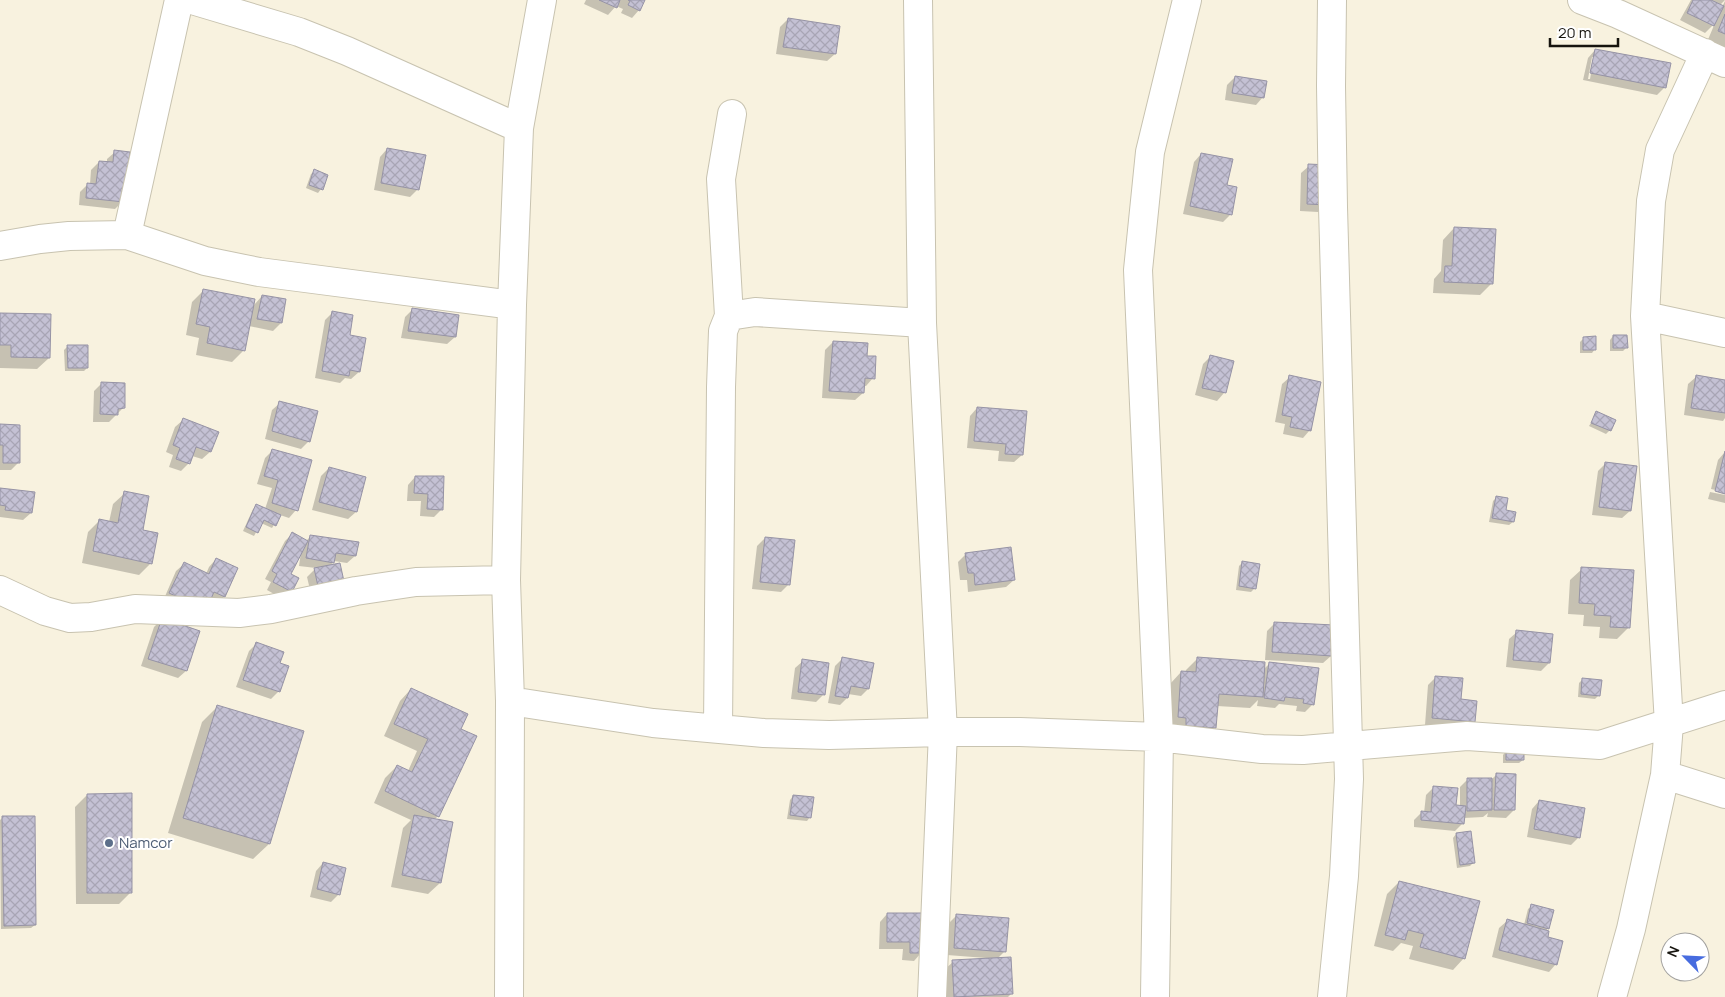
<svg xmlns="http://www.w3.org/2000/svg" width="1725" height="997" font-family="Manrope,sans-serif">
	<defs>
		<pattern id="building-cross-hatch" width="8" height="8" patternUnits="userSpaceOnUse" patternTransform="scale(1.25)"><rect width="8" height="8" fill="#c4c1d4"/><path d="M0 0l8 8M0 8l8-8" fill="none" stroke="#a8a5b5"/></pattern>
	</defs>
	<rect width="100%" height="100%" fill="#f8f2df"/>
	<path fill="#0003" fill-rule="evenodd" d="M586,0h58l-5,10 -7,8 -11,-5 2,-4 -7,-3 -8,9 -24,-11z
		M1691,0h34l-5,5 2,2 3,-6v49l-18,-8 8,-19 -10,10 -25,-13z
		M788,19l47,35 -8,7 -51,-7 4,-27z
		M1595,50l70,37 -8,8 -74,-15 5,-22zM1592,57h2l-4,22h-2z
		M1235,77l28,20 -7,8 -31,-5 2,-15z
		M387,149l31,40 -8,8 -36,-7 6,-33z
		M115,152l8,49 -8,8 -36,-4 1,-13 8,-8h2l1,-14 8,-8 8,1v-4z
		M1201,154l25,32 10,2 -6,27 -7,7 -40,-8 11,-52z
		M1309,166l16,38 -7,8 -18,-1 1,-38z
		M315,171l6,18 -3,4 -12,-5 5,-14z
		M1454,228l38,55 -12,12 -47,-2 1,-14 7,-8 2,-31z
		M204,290l49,16 9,-10 23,4 -4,23 -8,8 -24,-5 -5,24 -12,12 -36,-7 3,-17 -13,-3 6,-33z
		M412,310l43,27 -8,7 -46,-6 4,-21z
		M332,313l17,23 10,36 -8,7 -6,-1 -5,5 -25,-5 10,-58z
		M0,314l49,44 -12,11 -37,-1z
		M1613,336l13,12 -3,3h-13v-11z
		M1584,338l11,11 -3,4h-12v-11z
		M833,342l33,15 7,21 -7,8h-3v7l-8,7 -33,-2 3,-48z
		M68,346l19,22 -3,3h-19l-1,-21z
		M1211,356l22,6 -9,31 -7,8 -22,-6 8,-31z
		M1290,377l20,53 -7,8 -20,-4 2,-10 -10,-2 7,-38z
		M1696,377l29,4v37l-2,3 -39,-6 4,-31z
		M101,384l22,24 -14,14h-16l1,-31z
		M280,403l29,38 -8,8 -36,-10 7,-29z
		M977,408l45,47 -8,7 -16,-1 1,-10 -32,-3 3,-32z
		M1597,413l13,17 -4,4 -17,-8z
		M183,420l27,32 -8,7 -10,-3 -3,7 -8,8 -12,-4 4,-12 -7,-3 9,-25z
		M0,426l18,37 -7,7h-11z
		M273,450l23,60 -7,8 -9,-3 -8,13 -11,-5 -7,13 -11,-5 10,-22 4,-3 8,3 7,-21 -15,-4 8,-26z
		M1725,452v40l-14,-3 7,-29z
		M1606,463l24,48 -8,7 -30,-3 6,-44z
		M329,468l27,44 -8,7 -36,-9 9,-34z
		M415,477l27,32 -8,8 -14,-1 1,-15h-14l1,-16z
		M0,489l31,24 -8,7 -23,-3z
		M1710,492l15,3v8l-17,-4z
		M125,493l26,70 -12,12 -57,-12 6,-31 12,-12 9,2 4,-18z
		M1497,497l16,25 -4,3 -20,-3 4,-21z
		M292,534l14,7 5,-5 44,20 -8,7 -13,-2 -5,6 -17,31 -5,-21 9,-9 -17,-2 2,-14 -12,23 2,16 -8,8 -16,-9 4,-8 -6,-3 20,-38z
		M765,538l24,46 -8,8 -29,-3 5,-43z
		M966,554l48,26 -8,7 -38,5 -1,-12h-7l-2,-18z
		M216,559l20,9 -12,29 -8,7 -53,-3 13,-30 8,-7 22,10 3,-7z
		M1243,562l12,26 -4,4 -15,-2 3,-24z
		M1582,569l47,58 -12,12 -18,-1 1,-11 -17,-1 1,-11 -16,-1 2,-34z
		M162,619l37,13 -13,39 -8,7 -37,-12 13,-39z
		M1275,623l56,33 -8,7 -58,-3 2,-29z
		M1517,632l32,31 -8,8 -35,-4 3,-28z
		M256,644l22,20 1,27 -8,8 -35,-12 13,-36z
		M843,658l25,31 -7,7 -13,-2 -1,4 -7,7 -12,-2 7,-37z
		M1197,659l67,10 5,-5 44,40 -8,8 -9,-1 1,-5 -18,-2 -4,4 -18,-2 1,-6 -8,8 -33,-2 -2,21 -12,12 -36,-11 3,-44 11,-12 4,1 1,-3z
		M803,661l20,34 -7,7 -25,-3 4,-31z
		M1436,677l23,23 15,21 -8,8 -41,-4 3,-40z
		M1583,679l16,16 -4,4 -17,-2 1,-14z
		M411,689l48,41 -21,86 -4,4 6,63 -12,11 -37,-7 12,-59 8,-8 -37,-17 11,-25 12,-12 11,5 9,-20 -33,-15 16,-35z
		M217,707l85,25 -33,112 -16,15 -85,-26 34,-111z
		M1506,751l17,9 -4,3h-16v-8z
		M1497,774l17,36 -8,8 -19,-1 1,-4 -5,4 -19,1 -1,5 -8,8 -41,-4v-7l8,-8 2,1 2,-18 8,-8 21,19 5,1v-20l8,-8h24z
		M87,795l44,97 -12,12h-43l-1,-97z
		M793,796l17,21 -3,4 -20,-2 3,-19z
		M1539,801l40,36 -8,8 -44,-8 5,-28z
		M3,817l32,108 -4,3 -30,1 -1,-109z
		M1456,834l18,28 -4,4 -13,2 -4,-30z
		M323,863l16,31 -8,8 -21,-5 6,-26z
		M1399,882l65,76 -11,12 -44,-11 4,-13 -12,-3 -8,8 -19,-5 13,-52z
		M1532,906l16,22 -2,3v7l10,26 -7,8 -57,-15 7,-29 8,-7 17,4 4,-16z
		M887,914l34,39 -7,8 -12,-1 1,-11h-24l1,-27z
		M957,915l48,36 -8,8 15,34 -4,4h-62l-1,-28 8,-7 33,-2v-2l-39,-3 2,-32z"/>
	<path fill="url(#building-cross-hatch)" stroke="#9693a5" d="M599,0h21l-3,8z
		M628,0h17l-5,11 -12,-6 2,-4z
		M1693,0h18l13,6 -10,20 -27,-13z
		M1725,14v20l-7,-3z
		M788,18l52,8 -4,28 -53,-7z
		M1595,49l76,14 -5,25 -76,-15z
		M1235,76l32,5 -3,17 -32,-5z
		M387,148l39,7 -7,35 -38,-7z
		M114,150l16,2 -6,50 -38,-4 1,-15 9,1 3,-23 14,1z
		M1201,153l32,6 -6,26 10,2 -5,28 -42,-9z
		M1308,164l21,1 -2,40 -20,-1z
		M314,169l14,6 -5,15 -14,-5z
		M1454,227l42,2 -3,55 -49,-2 1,-16h7z
		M203,289l52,10 -10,52 -38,-8 3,-16 -14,-3z
		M262,295l24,4 -4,24 -25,-4z
		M412,308l47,7 -3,22 -48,-6z
		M332,311l21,4 -3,20 16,3 -6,34 -10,-2 -1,6 -27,-5z
		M0,313l51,1 -1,44 -39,-1v-12h-11z
		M1613,335h14l1,13h-15z
		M1596,336v14h-13v-13z
		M833,341l35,2 -1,13h9l-1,23 -10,-1 -1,15 -35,-2z
		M67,345h21v23h-20z
		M1210,355l24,6 -8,32 -24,-5z
		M1289,375l32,7 -10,49 -21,-4 2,-10 -10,-2z
		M1696,375l29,5v33l-34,-5z
		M101,382l24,1v25l-7,1v6l-18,-1z
		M279,401l39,10 -8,31 -38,-11z
		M977,407l50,4 -4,44 -18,-1 1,-10 -32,-3z
		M1596,411l20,9 -5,11 -20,-8z
		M183,418l36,14 -8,20 -15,-5 -6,17 -14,-5 4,-11 -7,-3z
		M0,424l20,1v38h-17v-18h-3z
		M272,449l40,11 -14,51 -26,-8 6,-23 -14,-4z
		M1725,451v43l-10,-3z
		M1605,462l32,4 -6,45 -32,-4z
		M329,467l37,10 -9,35 -38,-10z
		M415,476h29l-1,34 -16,-1 1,-15 -14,-1z
		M0,488l35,4 -3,21 -27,-3 1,-4 -6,-1z
		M124,491l25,5 -6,34 15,3 -6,31 -59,-13 6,-32 19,4z
		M1496,496l12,2 -2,12 10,2 -2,10 -22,-4z
		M256,504l25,11 -5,11 -12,-6 -6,13 -12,-6z
		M292,532l16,9 -17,33 8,4 -7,14 -19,-10 4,-8 -5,-3z
		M310,535l49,7 -3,14 -20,-3 -2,10 -28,-5z
		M765,537l30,3 -5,45 -30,-3z
		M1011,547l4,33 -40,5 -1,-12h-6l-3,-20z
		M216,558l22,10 -13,29 -11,-5 -8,18 -37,-17 15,-31 25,12z
		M1242,561l18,3 -4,25 -17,-3z
		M340,563l5,23 -26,5 -5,-23z
		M1581,567l53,3 -4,58 -20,-1 1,-11 -17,-1 1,-11 -16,-1z
		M162,618l38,13 -13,40 -39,-12z
		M1274,622l60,3 -2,31 -60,-4z
		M1516,630l37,4 -3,29 -37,-3z
		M256,642l28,10 -4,11 9,3 -9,26 -37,-12z
		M842,657l32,6 -5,26 -18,-3 -3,12 -13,-2z
		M1197,657l68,5 -2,35 -44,-3 -3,34 -30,-2v-8l-8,-1 3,-46 15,1z
		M802,659l27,4 -4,32 -27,-3z
		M1269,662l50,6 -5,37 -11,-2 1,-4 -19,-2 -1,4 -20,-3z
		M1435,676l28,2 -2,21 16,2 -2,21 -43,-4z
		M1582,678l20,2 -2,16 -19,-2z
		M411,688l57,26 -7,15 16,7 -38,81 -54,-26 12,-26 15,7 16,-33 -34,-15z
		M217,705l87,26 -34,113 -87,-26z
		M1506,750h18v10h-18z
		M1496,773l20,1 -1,36h-21z
		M1467,778h25v32l-25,1z
		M1433,786l25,2 -2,17 10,1 -2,18 -43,-4v-9l10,1z
		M132,793v100h-45v-99z
		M793,795l21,2 -3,21 -21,-3z
		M1539,800l46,8 -5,30 -46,-9z
		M414,815l39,7 -12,61 -39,-8z
		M2,816h33l1,109 -32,1z
		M1471,831l4,32 -15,2 -4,-32z
		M323,862l23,6 -6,27 -23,-6z
		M1399,881l81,20 -15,58 -45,-12 4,-13 -16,-4 -3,10 -20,-5z
		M1531,904l23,6 -5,19 -22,-6z
		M887,913h36l-1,40h-12v-11h-23z
		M956,914l53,4 -3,34 -52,-4z
		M1507,919l42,12 -1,6 15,4 -6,24 -58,-15z
		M1011,957l2,37 -59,3 -2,-37z"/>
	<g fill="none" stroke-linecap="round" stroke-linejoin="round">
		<defs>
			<path id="minor" d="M192,0l107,32 48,19 172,77
				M918,0l4,323 21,409 -11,265
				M1332,0l-1,86 2,121 16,572 -5,97 -12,121
				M1582,0l36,14 107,49
				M127,235l52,-235
				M0,246l40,-7 29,-3 58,-1 78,26 54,11 253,33
				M729,316l-8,-137 11,-65
				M1645,316l80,17
				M0,590l45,21 25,7 21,-1 44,-8 104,4 32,-4 85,-18 60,-9 90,-2
				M510,701l143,22 111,10 65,2 114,-3h77l139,5 103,12 41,1 164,-14 133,9 125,-40
				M718,728l3,-341 2,-56 6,-15 26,-4 167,11
				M1665,775l60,19
				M509,997l1,-296 -4,-121 6,-275 7,-177 23,-128
				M1155,997l4,-260 -21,-467 12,-118 37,-152
				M1612,997l19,-68 34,-154 4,-51 -24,-408 6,-115 9,-51 45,-97"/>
		</defs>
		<use href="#minor" stroke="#c8c3b0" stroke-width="30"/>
		<use href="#minor" stroke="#fff" stroke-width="28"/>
	</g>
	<circle fill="#5c6f8a" stroke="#fff" stroke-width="2" cx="109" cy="843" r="5"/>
	<g text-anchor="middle" stroke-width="4" stroke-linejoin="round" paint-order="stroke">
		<g font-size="15" fill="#4e5e75" stroke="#fff" text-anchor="start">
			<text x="119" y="848">Namcor</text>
		</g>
	</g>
	<g transform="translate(1685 957) rotate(294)"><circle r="24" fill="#ffffff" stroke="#a2a19f"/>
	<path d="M0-4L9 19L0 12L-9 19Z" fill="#476cdf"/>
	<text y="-8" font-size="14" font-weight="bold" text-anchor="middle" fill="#16140e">N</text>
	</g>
	<path d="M1550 38v8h68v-8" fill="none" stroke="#16140e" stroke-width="2.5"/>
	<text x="1558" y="38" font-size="15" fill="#16140e" stroke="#ffffff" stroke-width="4" paint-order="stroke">20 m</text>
</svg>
